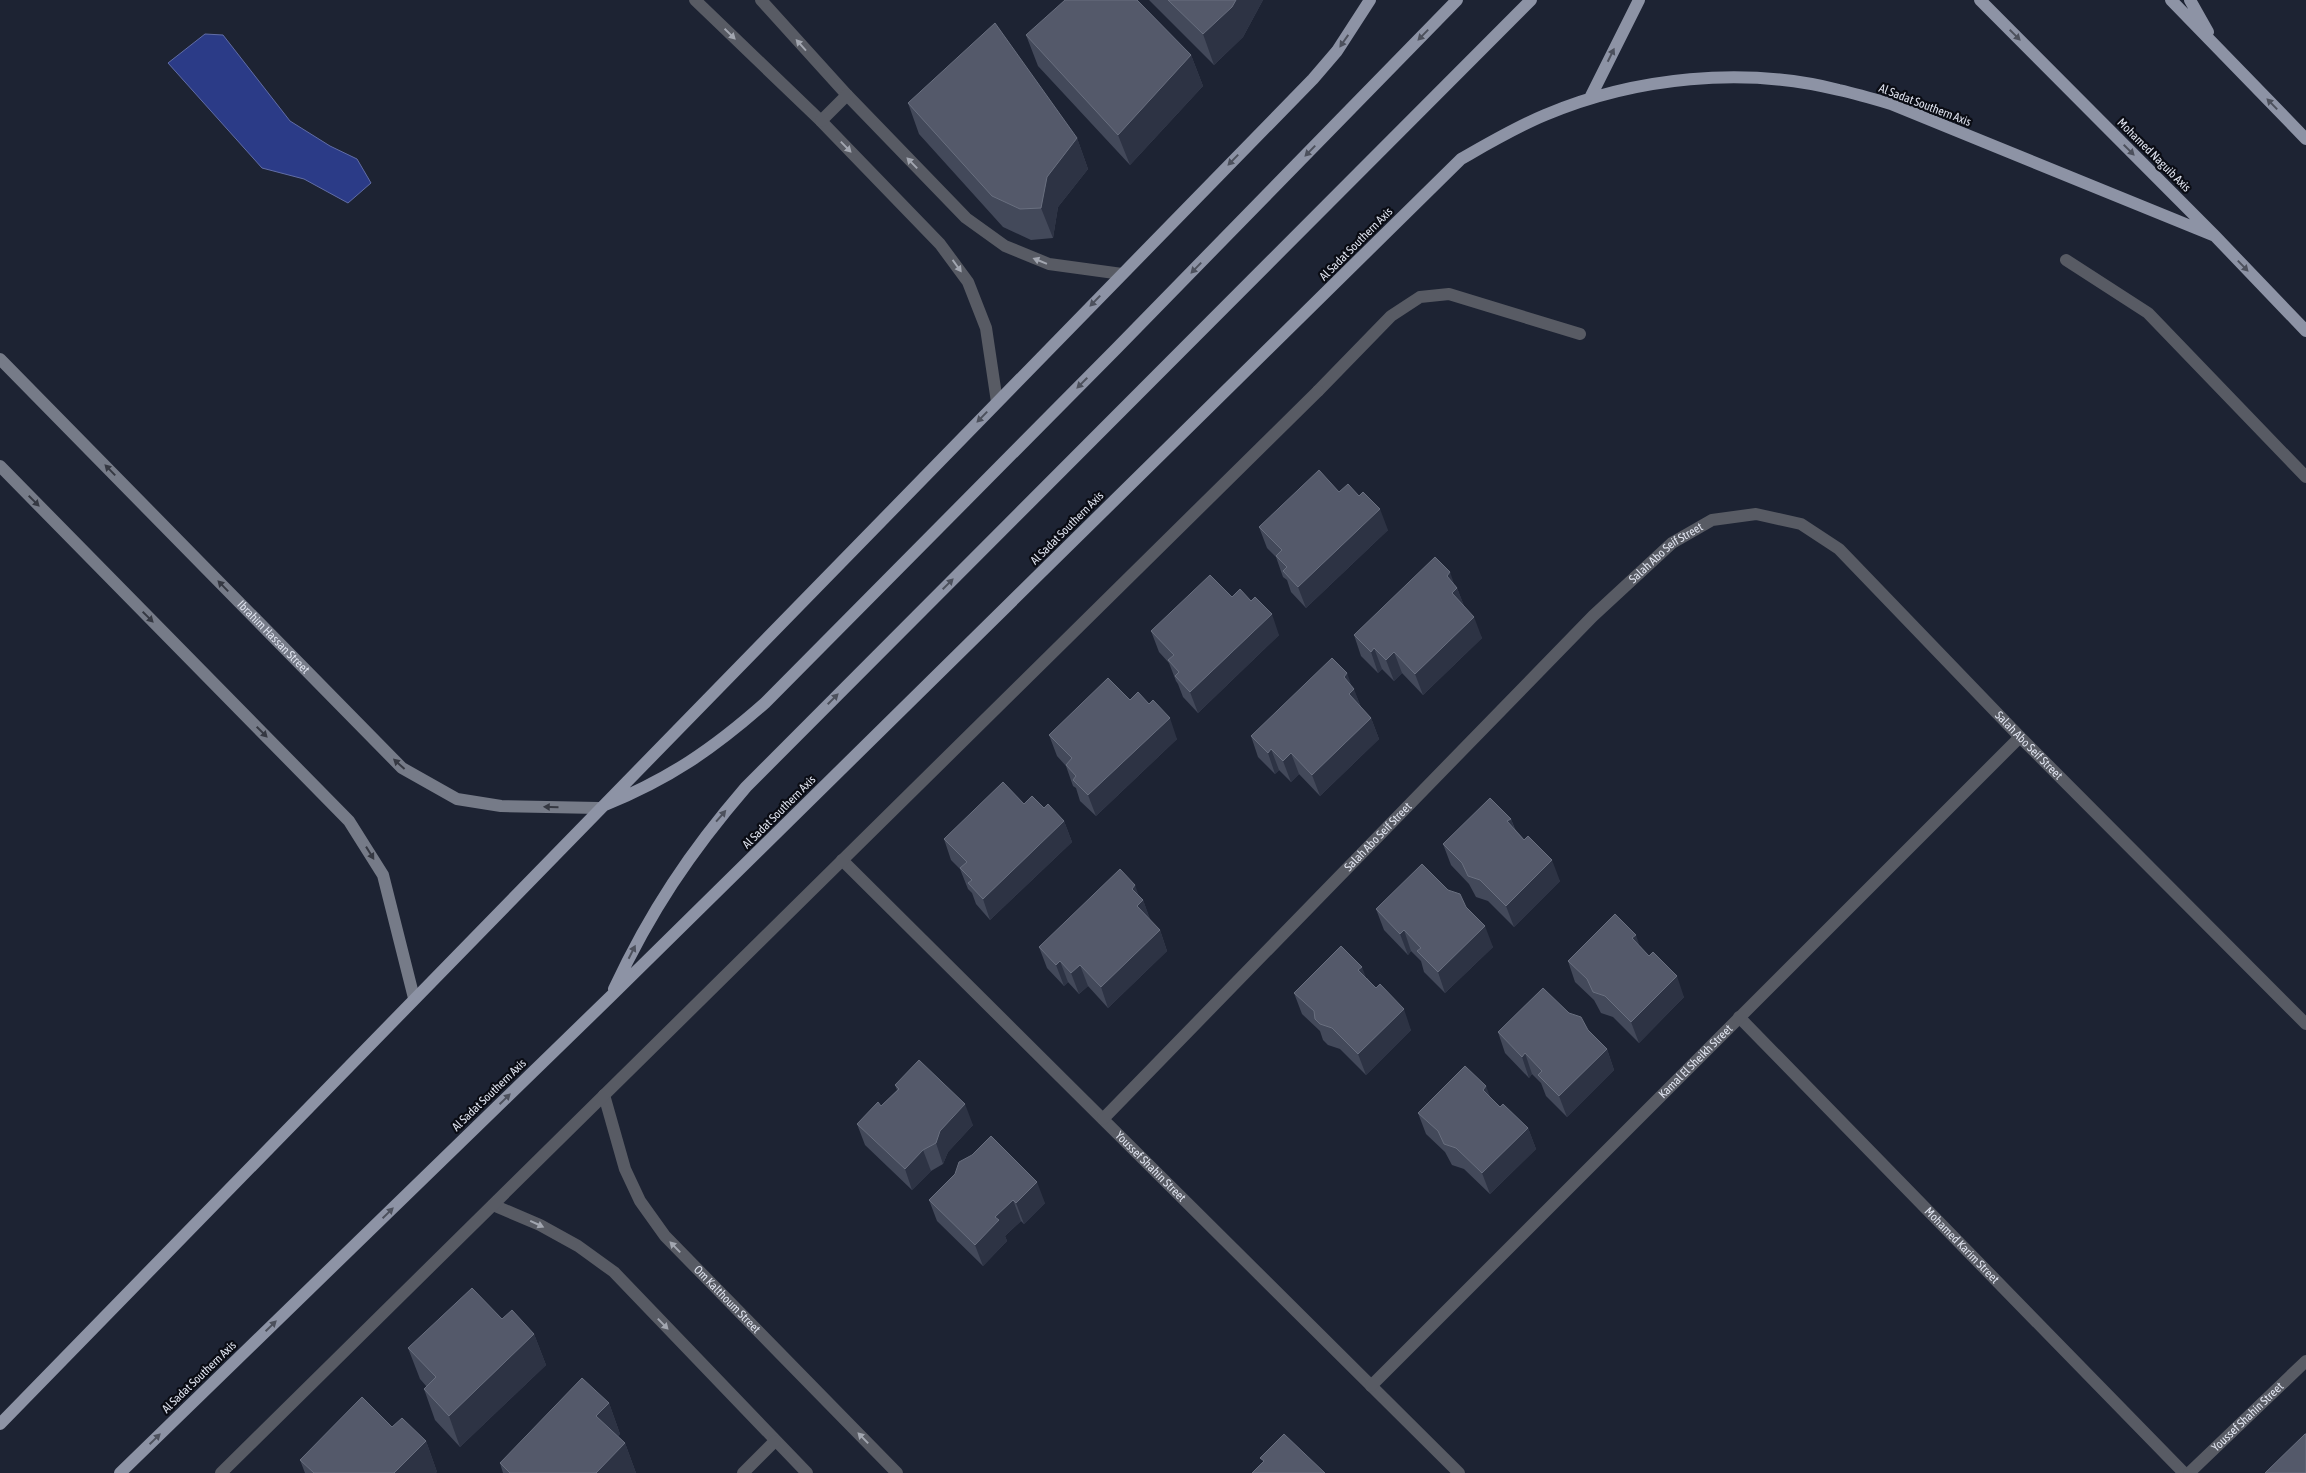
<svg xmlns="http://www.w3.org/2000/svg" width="2306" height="1473" font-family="'Asap Condensed',sans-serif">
	<rect width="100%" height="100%" fill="#1d2333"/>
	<path fill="#2b3b87" stroke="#616da6" d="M205,34l18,1 67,86 40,25 27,13 14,24 -23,20 -44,-24 -42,-11 -94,-105z"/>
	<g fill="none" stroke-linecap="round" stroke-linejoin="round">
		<path stroke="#585b64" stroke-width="12" d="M1318,391l73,-75 29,-19 29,-3 131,40"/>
		<g stroke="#585b64" stroke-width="12">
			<path d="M695,0l126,121 119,123 28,38 18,46 11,74"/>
			<path d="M761,0l86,95 119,123 39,28 44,18 73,10"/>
			<path d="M821,121l26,-26"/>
			<path d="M2066,260l82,53 158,164"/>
			<path id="s1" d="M842,860l617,613"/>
			<path id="s2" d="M1739,1017l445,456"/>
			<path id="s3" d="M604,1095l21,74 15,32 25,35 232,237"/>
			<path id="s4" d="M1103,1119l490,-503 79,-73 40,-23 44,-6 45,10 38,25 181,188 286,287"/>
			<path d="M493,1205l47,20 38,21 36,26 193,201"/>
			<path id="s5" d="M1371,1386l649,-649"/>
			<path d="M221,1473l1097,-1082"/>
			<path d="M743,1473l32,-32"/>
			<path id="s6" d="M2189,1473l117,-112"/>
		</g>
		<g stroke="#767b88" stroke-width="12">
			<path id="s7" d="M0,359l402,409 55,31 44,7 98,2"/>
			<path d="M0,466l349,355 34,54 31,123"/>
		</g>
		<path stroke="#8d93a5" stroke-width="12" d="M1980,0l235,236 91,95
			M2171,0l135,139
			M2190,0l18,32
			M1590,98l49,-98
			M605,805c64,-26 108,-56 160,-102l351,-354 341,-349
			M614,989c36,-77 76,-137 132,-202l785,-787
			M0,1424l1313,-1345 24,-28 33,-51
			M120,1473l491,-477 850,-837c28,-16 55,-32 84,-44 90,-38 199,-49 294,-25 18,4 35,9 52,14l324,132"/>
	</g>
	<path fill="#43495a" d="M1149,0h114l-20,37 -29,28z
		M1026,35l165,20 12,31 -73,79 -92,-99z
		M908,103l169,35 11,31 -30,38 -5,31 -22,2 -28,-13 -84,-93z
		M1259,527l129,3 -82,78 -15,-16 -4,-12 -4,-3 -7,-20 -9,-9z
		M1455,585l2,3 7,18 18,32 -59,57 -21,-22 -8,8 -12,-12 -4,4 -17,-17 -7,-21z
		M1232,597l47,38 -81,78 -15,-16 -5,-13 -2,-3 -7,-18 -10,-11 -8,-21z
		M1352,686l9,21 10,11 8,21 -59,57 -21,-22 -8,8 -12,-12 -4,4 -17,-17 -7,-21z
		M1130,700l19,4 28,35 -81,77 -16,-15 -4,-13 -3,-2 -7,-20 -9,-10 -8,-21z
		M1024,804l20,4 20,13 8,21 -82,78 -14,-16 -4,-11 -4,-4 -8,-20 -9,-9 -7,-21z
		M1511,819l4,10 45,52 -46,46 -26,-26 -12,-4 -7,-13 -18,-19 -8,-21z
		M1448,890l18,17 27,40 -48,46 -21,-21 -3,-11 -10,-10 -3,4 -24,-25 -8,-21z
		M1140,897l3,3 7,20 10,10 7,21 -59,57 -20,-22 -9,8 -11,-12 -4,4 -17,-18 -8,-21z
		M1640,946l44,51 -45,46 -26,-26 -12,-4 -7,-13 -19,-18 -7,-21z
		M1367,978l44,52 -45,45 -26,-26 -12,-4 -5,-5 -3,-9 -18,-17 -8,-21z
		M1569,1013l38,36 7,21 -47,47 -21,-21 -5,-13 -9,-9 -3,4 -24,-25 -7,-21z
		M895,1085l78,40 -25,27 -5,12 -12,7 -19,19 -47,-45 -8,-21 24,-18 16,-16z
		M1490,1097l10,10 28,21 8,21 -46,45 -26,-25 -12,-4 -7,-13 -19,-18 -8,-21z
		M955,1174l90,29 -21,21 -3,-3 -16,15 2,5 -24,25 -46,-45 -8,-21z
		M502,1319l32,15 12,31 -86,82 -25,-27 -11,-31 3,-2 -7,-8 -12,-31z
		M609,1403l11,31 -2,2 7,7 11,30h-133l-3,-10z
		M392,1427l34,14 11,31 -2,1h-130l-5,-13z"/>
	<path fill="#2d3344" d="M1236,0h27l-20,37 -29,28 -11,-31z
		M1191,55l12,31 -73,79 -12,-30z
		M1077,138l11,31 -30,38 -5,31 -12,-30 6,-31z
		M1380,509l8,21 -82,78 -8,-21z
		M1450,572l6,17 1,-1 8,20 -13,-15 -5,-17z
		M1272,614l7,21 -81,78 -8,-21z
		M1474,617l8,21 -59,57 -8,-21z
		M1374,648l8,21 -4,4 -7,-21z
		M1394,652l8,21 -8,8 -8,-21z
		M1347,673l6,17 1,-1 8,21 -13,-16 -5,-17z
		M1170,718l7,21 -81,77 -8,-21z
		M1371,718l8,21 -59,57 -8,-21z
		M1271,749l8,21 -4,4 -7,-21z
		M1291,753l8,21 -8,8 -8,-21z
		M1511,819l7,21 -11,-19z
		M1064,821l8,21 -82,78 -7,-21z
		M1552,860l8,21 -46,46 -8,-21z
		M1135,885l6,17 2,-2 8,21 -14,-15 -5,-17z
		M1485,926l8,21 -48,46 -7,-21z
		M1160,930l7,21 -59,57 -7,-21z
		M1404,930l7,21 -3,4 -8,-21z
		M1636,935l7,21 -11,-18z
		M1060,961l8,21 -4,4 -8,-21z
		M1080,965l8,21 -9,8 -8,-21z
		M1362,967l8,21 -12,-18z
		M1677,976l7,21 -45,46 -8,-21z
		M1404,1009l7,21 -45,45 -8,-21z
		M1607,1049l7,21 -47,47 -8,-21z
		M1525,1053l7,21 -3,4 -7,-21z
		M1486,1086l8,21 -11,-17z
		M965,1104l8,21 -25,27 -5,12 -7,-21 4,-12z
		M1528,1128l8,21 -46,45 -8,-21z
		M923,1150l8,21 -19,19 -7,-21z
		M1037,1182l8,21 -21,21 -8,-21z
		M1013,1200l8,21 -16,15 2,5 -24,25 -8,-21 20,-28z
		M534,1334l12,31 -86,82 -11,-31z
		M609,1403l11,31 -12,12 -12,-30z
		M426,1441l11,31 -2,1h-41z
		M625,1443l11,30h-40z"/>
	<path fill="#54596a" stroke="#696f7f" d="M1065,0h72l54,55 -73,80 -92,-100z
		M1168,0h68l-4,7 -29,27z
		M995,23l82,115 -30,39 -6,31 -21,1 -28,-13 -84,-93z
		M1319,470l20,22 9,-8 11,12 4,-4 17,17 -82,78 -15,-16 4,-4 -11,-11 6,-6 -23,-23z
		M1435,557l15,15 -3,4 10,12 -5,5 22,24 -59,57 -21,-22 -8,8 -12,-12 -3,4 -17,-17z
		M1210,575l22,22 8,-8 11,12 4,-4 17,17 -82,78 -15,-16 4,-4 -11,-12 6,-5 -23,-24z
		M1332,658l15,15 -3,4 10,12 -5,5 22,24 -59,57 -21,-22 -8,8 -12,-12 -3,4 -17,-17z
		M1108,678l22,22 8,-8 11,12 4,-4 17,18 -82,77 -15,-15 3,-4 -10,-11 6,-7 -23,-23z
		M1003,782l21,22 8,-8 12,12 4,-4 16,17 -81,78 -15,-16 4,-3 -12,-12 7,-6 -23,-23z
		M1490,798l21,21 -4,2 17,19 4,-4 24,24 -46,46 -26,-26 -12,-4 -6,-13 -19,-19z
		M1422,864l26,26 12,4 6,13 19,19 -47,46 -21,-21 4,-3 -17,-18 -4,4 -24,-25z
		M1120,869l15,16 -3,4 11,11 -6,6 23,24 -59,57 -21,-22 -9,8 -11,-12 -4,4 -17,-18z
		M1615,914l21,21 -4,3 17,18 4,-4 24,24 -46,46 -26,-26 -12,-4 -6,-13 -19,-18z
		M1341,946l21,21 -4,3 18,18 4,-4 24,25 -46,45 -26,-26 -12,-4 -5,-5 -1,-8 -20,-18z
		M1543,988l26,25 12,4 7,13 19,19 -48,47 -21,-21 4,-4 -17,-18 -3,4 -24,-25z
		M919,1060l46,44 -25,27 -4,12 -13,7 -18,19 -48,-45 21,-22 3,4 18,-17 -4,-4z
		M1465,1066l21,20 -3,4 17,17 3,-3 25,24 -46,45 -26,-25 -12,-4 -6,-13 -20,-18z
		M991,1136l46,46 -21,21 -3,-3 -18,17 4,3 -24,25 -46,-45 26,-26 4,-12 13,-7z
		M472,1288l30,31 10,-9 22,24 -85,82 -25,-27 12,-12 -28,-29z
		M582,1378l27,25 -13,13 29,27 -29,30h-86l-10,-10z
		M362,1397l30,30 10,-9 24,23 -32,32h-80l-14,-13z
		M1284,1434l41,39h-73l12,-12 -4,-3z
		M2305,1434h1v39h-41z"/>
	<defs><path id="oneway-solid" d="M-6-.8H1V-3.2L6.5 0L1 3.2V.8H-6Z" transform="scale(1.25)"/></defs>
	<g fill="#a2a6b0">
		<use href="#oneway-solid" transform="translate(730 34) rotate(44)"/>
		<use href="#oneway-solid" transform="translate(801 45) rotate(-132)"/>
		<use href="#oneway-solid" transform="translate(846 147) rotate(46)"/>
		<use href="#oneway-solid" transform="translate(912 163) rotate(-134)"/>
		<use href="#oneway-solid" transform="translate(1040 261) rotate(-158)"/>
		<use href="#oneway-solid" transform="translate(957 266) rotate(54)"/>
		<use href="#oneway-solid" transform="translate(537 1224) rotate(25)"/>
		<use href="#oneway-solid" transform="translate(675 1247) rotate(-134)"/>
		<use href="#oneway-solid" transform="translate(663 1324) rotate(46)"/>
		<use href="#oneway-solid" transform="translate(863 1438) rotate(-134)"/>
	</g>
	<g fill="#4c505c">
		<use href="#oneway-solid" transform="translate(1423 35) rotate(134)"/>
		<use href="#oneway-solid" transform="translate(2015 35) rotate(45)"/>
		<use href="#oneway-solid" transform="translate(1344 41) rotate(125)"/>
		<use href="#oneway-solid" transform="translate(1611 55) rotate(-64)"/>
		<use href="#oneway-solid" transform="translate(2272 104) rotate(-134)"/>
		<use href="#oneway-solid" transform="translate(2129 150) rotate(45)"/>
		<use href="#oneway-solid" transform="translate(1310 151) rotate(134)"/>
		<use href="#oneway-solid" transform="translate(1233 160) rotate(134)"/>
		<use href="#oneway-solid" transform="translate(2243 266) rotate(46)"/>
		<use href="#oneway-solid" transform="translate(1196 268) rotate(134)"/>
		<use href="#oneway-solid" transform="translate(1095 301) rotate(134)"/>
		<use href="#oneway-solid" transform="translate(1082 383) rotate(135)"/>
		<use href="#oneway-solid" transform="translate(982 417) rotate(134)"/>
		<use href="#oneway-solid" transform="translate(948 584) rotate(-45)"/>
		<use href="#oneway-solid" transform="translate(833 699) rotate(-45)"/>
		<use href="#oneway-solid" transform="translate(721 816) rotate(-49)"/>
		<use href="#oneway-solid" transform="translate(632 952) rotate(-63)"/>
		<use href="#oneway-solid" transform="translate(505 1099) rotate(-44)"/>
		<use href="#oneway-solid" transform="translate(388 1213) rotate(-44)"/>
		<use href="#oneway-solid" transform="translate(271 1326) rotate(-44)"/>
		<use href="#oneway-solid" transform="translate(155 1439) rotate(-44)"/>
	</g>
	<g fill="#353842">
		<use href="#oneway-solid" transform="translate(110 470) rotate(-134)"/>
		<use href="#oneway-solid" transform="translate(34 501) rotate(45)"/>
		<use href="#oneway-solid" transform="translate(223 586) rotate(-134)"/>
		<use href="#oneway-solid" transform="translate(148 617) rotate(45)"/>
		<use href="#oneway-solid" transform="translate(262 732) rotate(45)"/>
		<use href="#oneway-solid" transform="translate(399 764) rotate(-138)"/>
		<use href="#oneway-solid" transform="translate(551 807) rotate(-179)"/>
		<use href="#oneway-solid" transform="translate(370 853) rotate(58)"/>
	</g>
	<g text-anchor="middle" stroke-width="4.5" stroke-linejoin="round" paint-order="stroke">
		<g font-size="12" fill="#dfe3ef" stroke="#0a0c14">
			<text transform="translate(1925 105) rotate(21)" y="4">Al Sadat Southern Axis</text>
			<text transform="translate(2154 155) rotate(45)" y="4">Mohamed Naguib Axis</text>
			<text transform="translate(1356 244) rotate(-45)" y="4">Al Sadat Southern Axis</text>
			<text transform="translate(1067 528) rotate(-45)" y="4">Al Sadat Southern Axis</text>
			<text dy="4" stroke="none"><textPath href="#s4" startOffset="799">Salah Abo Seif Street</textPath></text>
			<text dy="4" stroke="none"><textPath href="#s7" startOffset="390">Ibrahim Hassan Street</textPath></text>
			<text dy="4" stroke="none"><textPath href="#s4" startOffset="1265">Salah Abo Seif Street</textPath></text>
			<text transform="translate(779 812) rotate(-45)" y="4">Al Sadat Southern Axis</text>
			<text dy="4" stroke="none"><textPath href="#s4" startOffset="394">Salah Abo Seif Street</textPath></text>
			<text dy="4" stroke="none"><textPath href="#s5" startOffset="459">Kamal El Sheikh Street</textPath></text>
			<text transform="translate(489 1095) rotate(-44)" y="4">Al Sadat Southern Axis</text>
			<text dy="4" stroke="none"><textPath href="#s1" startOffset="435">Youssef Shahin Street</textPath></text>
			<text dy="4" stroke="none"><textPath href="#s2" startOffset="319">Mohamed Karim Street</textPath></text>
			<text dy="4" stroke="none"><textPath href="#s3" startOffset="244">Om Kalthoum Street</textPath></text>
			<text transform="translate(199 1377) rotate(-44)" y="4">Al Sadat Southern Axis</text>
			<text dy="4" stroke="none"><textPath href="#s6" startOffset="81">Youssef Shahin Street</textPath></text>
		</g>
	</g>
</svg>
